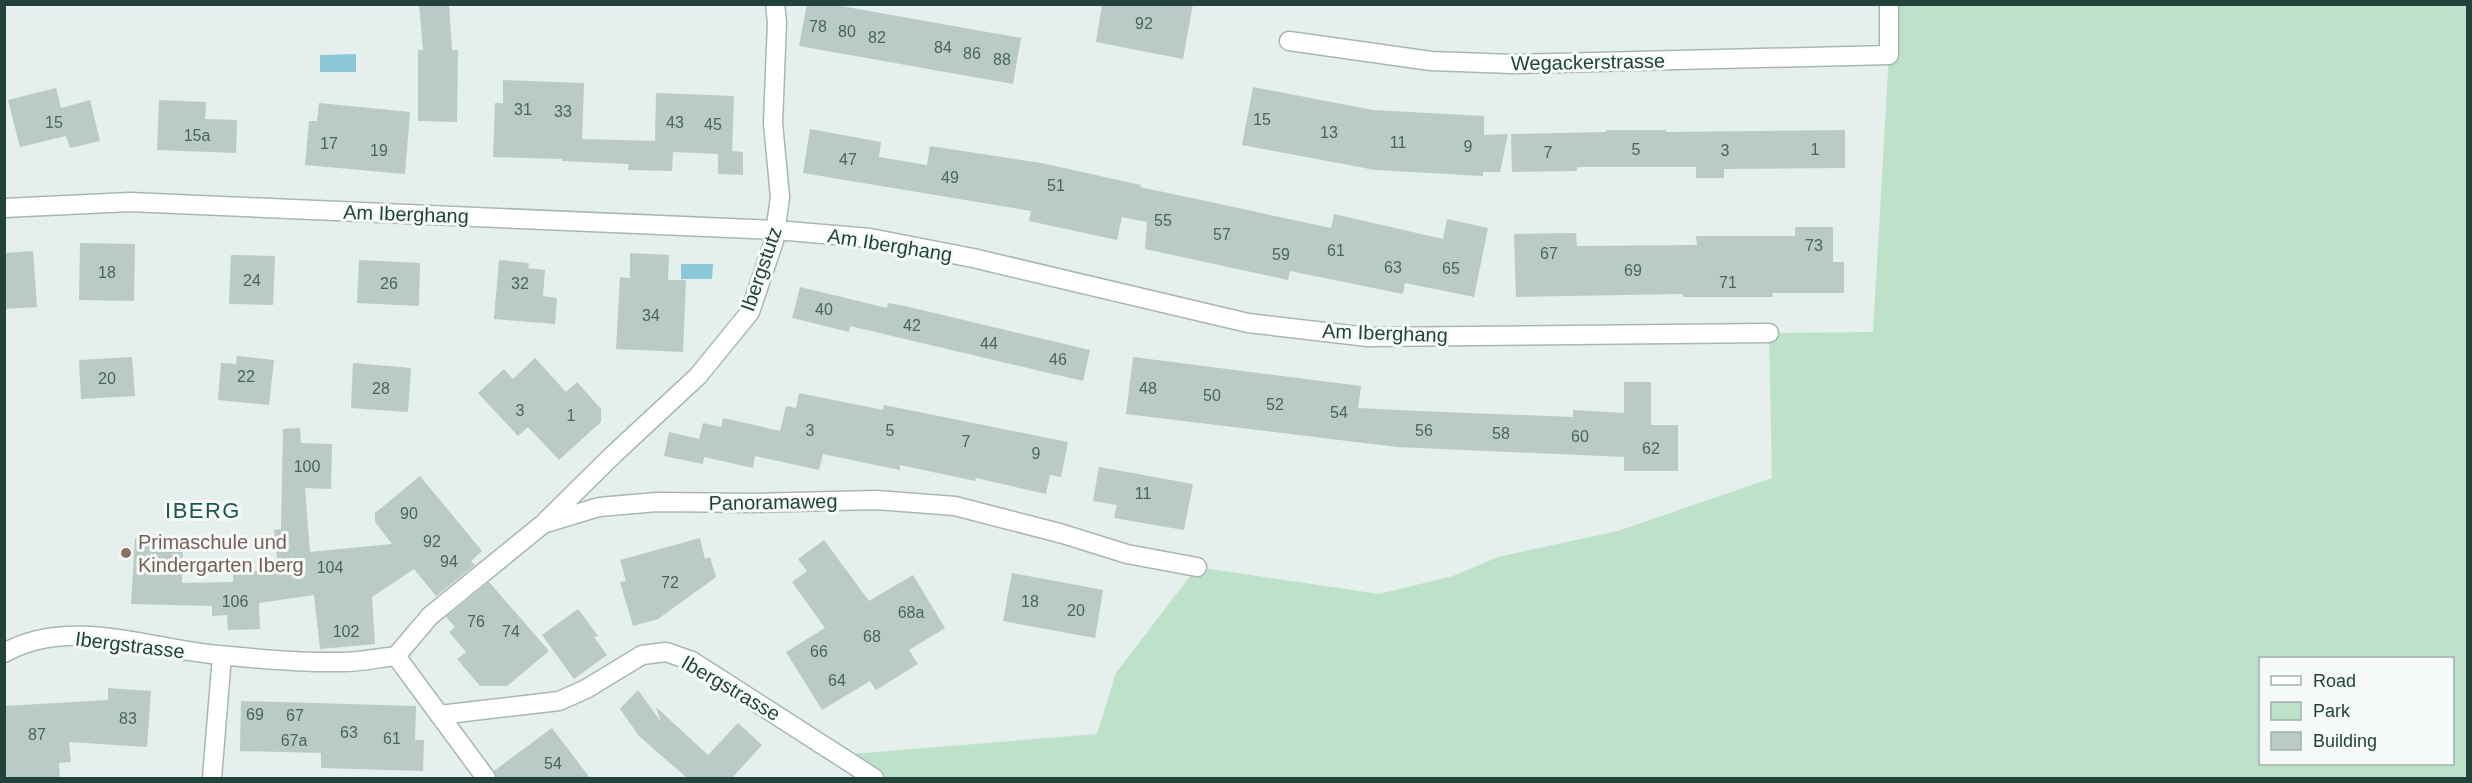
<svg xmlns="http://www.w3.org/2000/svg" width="2472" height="783" font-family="Arial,sans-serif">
	<rect width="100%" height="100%" fill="#e5efeb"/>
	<path fill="#bde2c9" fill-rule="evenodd" d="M1889,5h578v773h-1593l-34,-23 257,-21 19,-61 81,-106 182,27 74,-18 45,-19 120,-26 154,-53 -3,-145 104,-1 16,-277zM2260,658h192v106h-192z"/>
	<path fill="#8ac7d8" d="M356,54v18h-36v-17z
		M681,264h32l-1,15h-31z"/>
	<path fill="#bacac5" d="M419,4h30l3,46h6l-1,72 -39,-1v-71h5z
		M807,4h23l191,34 -8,46 -214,-38z
		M1102,4h91l-10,55 -87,-17z
		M503,80l81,3 -2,56 73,2 1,-48 78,3 -2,55 11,1v23l-25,-1v-20l-45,-2 -1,19 -44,-1 1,-6 -67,-3v-2l-69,-2 2,-54h8z
		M1253,87l120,23 111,6v19l24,-1 -8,38h-17v4l-108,-6 -133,-25z
		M56,88l5,20 29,-8 10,41 -30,7 -4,-12 -46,11 -12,-47z
		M159,100l47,2 -1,17 32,1 -1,33 -79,-3z
		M319,103l91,9 -5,62 -100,-9 4,-44h8z
		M810,129l71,13 -2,15 48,8 3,-19 111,17 100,22 -1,2 191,41 3,-14 109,25 4,-20 41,9 -14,69 -69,-14 -2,11 -113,-23 -2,9 -143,-31 2,-27 -25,-5 -5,23 -88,-19 2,-10 -228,-38z
		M1606,130h60v2l179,-2v38l-121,1v9h-28v-11h-119v4l-65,1 -1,-38 95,-2z
		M1795,227h38v35h11v31h-72l1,4h-90v-3l-167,3 -2,-63 62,-1 1,13 120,-1 -1,-9h99z
		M80,243l55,1 -1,57 -55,-1z
		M33,251l4,56 -33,2v-56z
		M630,253l39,2 -1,25h18l-3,72 -67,-3 4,-72 10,1z
		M231,255l44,1 -2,49 -44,-1z
		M359,260l61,3 -1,43 -62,-3z
		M499,260l30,3 -1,5 17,2 -2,26 14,2 -2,26 -61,-5z
		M800,287l87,21 1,-5 17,3 185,44 -7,31 -233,-55 -1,6 -57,-14z
		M237,356l37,4 -5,45 -51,-5 3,-37 15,1z
		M132,357l3,39 -54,3 -2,-39z
		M1133,357l228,29 -3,22 60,3 155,6v-7l51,3v-31h27v43h27v46h-54v-14l-227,-10 -271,-33z
		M535,358l31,34 11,-10 24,27v13l-42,38 -31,-33 -10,9 -40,-43 26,-24 9,10z
		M353,363l58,5 -3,44 -57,-4z
		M799,393l84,17 1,-5 184,37 -7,35 -11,-2 -4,19 -70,-16 -1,3 -75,-16v5l-77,-16 -4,16 -64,-14 -2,12 -49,-11 -1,7 -39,-8 5,-24 30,7 4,-16 18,4 2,-9 57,13 6,-25 10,2z
		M300,428l1,15 31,1 -1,45 -26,-1 5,64 82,-8 -17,-22v-9l45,-37 62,75 -11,10 4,4 -39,31 -22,-27 -42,28 3,47 -55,5 -6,-54 -55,8 1,26 -32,1 -1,-15 -15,1v-10l-81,-2 4,-66 48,1 -1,44 51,-1v-10l45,-2 -4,-40 7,-1 2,-100z
		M1099,467l94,17 -9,46 -70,-12 3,-13 -24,-4z
		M700,538l5,21 5,-2 6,20 -58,42 -25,7 -13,-44 6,-1 -6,-21z
		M824,540l45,61 44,-26 32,53 -36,22 9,14 -42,26 -6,-9 -48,29 -36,-58 39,-24 -33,-46 15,-11 -9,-12z
		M1012,573l91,17 -8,48 -92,-17z
		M489,582l60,69 -42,35h-27l-23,-27 9,-7 -17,-20 6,-5 -9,-10z
		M578,609l20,27 -4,1 13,18 -33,24 -32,-44z
		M108,688l43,3 -4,56 -78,-5 2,20 -12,1 1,15h-56v-72l104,-6z
		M638,690l23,32 -5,-15 52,48 30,-32 24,22 -29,32 1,1h-47l-48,-42 -19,-27z
		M241,701l175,5 -1,34h9l-1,31 -102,-3v-15l-81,-2z
		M552,728l38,50h-93l-3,-7z"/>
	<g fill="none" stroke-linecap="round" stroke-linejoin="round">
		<defs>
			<path id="minor" d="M1289,41l142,20 81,3 377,-9v-51
				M4,208l126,-6 646,28 94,8 103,20 275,65 120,14 401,-4
				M546,521l68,-67 84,-78 52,-64 24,-71 6,-44 -7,-74 4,-101 -2,-18
				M4,653c65,-37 147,-4 215,2 40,4 83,8 123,7 18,0 37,-4 54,-6l90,122
				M396,656l34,-40 113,-92 56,-17 58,-5 98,1 121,-3 79,6 108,28 64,20 70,13
				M439,715l120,-14 27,-12 56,-34 24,-3 26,9 182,117
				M212,778l10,-122"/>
		</defs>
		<use href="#minor" stroke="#a7b8b3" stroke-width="21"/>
		<use href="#minor" stroke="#fff" stroke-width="18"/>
	</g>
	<circle fill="#8d6e63" stroke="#f6fbf9" stroke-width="2" cx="126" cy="553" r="6"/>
	<g text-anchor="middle" stroke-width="6" stroke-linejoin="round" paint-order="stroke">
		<g font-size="16" fill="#48655e">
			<text x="1144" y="29">92</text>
			<text x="818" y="32">78</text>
			<text x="847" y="37">80</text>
			<text x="877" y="43">82</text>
			<text x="943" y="53">84</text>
			<text x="972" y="59">86</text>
			<text x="1002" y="65">88</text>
			<text x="523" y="115">31</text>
			<text x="563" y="117">33</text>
			<text x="1262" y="125">15</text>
			<text x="54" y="128">15</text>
			<text x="675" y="128">43</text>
			<text x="713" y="130">45</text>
			<text x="1329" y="138">13</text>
			<text x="197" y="141">15a</text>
			<text x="1398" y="148">11</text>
			<text x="329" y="149">17</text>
			<text x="1468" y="152">9</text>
			<text x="1636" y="155">5</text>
			<text x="1815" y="155">1</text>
			<text x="379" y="156">19</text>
			<text x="1725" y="156">3</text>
			<text x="1548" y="158">7</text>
			<text x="848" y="165">47</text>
			<text x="950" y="183">49</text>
			<text x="1056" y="191">51</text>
			<text x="1163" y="226">55</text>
			<text x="1222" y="240">57</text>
			<text x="1814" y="251">73</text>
			<text x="1336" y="256">61</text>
			<text x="1549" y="259">67</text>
			<text x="1281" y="260">59</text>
			<text x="1393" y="273">63</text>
			<text x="1451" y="274">65</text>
			<text x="1633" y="276">69</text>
			<text x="107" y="278">18</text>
			<text x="252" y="286">24</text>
			<text x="1728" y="288">71</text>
			<text x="389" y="289">26</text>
			<text x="520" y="289">32</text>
			<text x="824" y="315">40</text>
			<text x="651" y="321">34</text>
			<text x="912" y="331">42</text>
			<text x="989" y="349">44</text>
			<text x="1058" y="365">46</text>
			<text x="246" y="382">22</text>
			<text x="107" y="384">20</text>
			<text x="381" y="394">28</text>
			<text x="1148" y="394">48</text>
			<text x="1212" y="401">50</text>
			<text x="1275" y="410">52</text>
			<text x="520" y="416">3</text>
			<text x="1339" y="418">54</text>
			<text x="571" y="421">1</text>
			<text x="810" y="436">3</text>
			<text x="890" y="436">5</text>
			<text x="1424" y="436">56</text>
			<text x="1501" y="439">58</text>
			<text x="1580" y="442">60</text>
			<text x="966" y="447">7</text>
			<text x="1651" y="454">62</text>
			<text x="1036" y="459">9</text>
			<text x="307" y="472">100</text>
			<text x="1143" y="499">11</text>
			<text x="409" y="519">90</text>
			<text x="432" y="547">92</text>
			<text x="449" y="567">94</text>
			<text x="330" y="573">104</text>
			<text x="670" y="588">72</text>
			<text x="235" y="607">106</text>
			<text x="1030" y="607">18</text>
			<text x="1076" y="616">20</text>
			<text x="911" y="618">68a</text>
			<text x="476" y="627">76</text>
			<text x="346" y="637">102</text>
			<text x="511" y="637">74</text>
			<text x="872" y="642">68</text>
			<text x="819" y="657">66</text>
			<text x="837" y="686">64</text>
			<text x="255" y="720">69</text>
			<text x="295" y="721">67</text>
			<text x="128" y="724">83</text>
			<text x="349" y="738">63</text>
			<text x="37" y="740">87</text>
			<text x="392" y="744">61</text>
			<text x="294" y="746">67a</text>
			<text x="553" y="769">54</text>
		</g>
		<g font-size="20" fill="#22433c" stroke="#f6fbf9">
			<text transform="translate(1588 62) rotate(-1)" y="7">Wegackerstrasse</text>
			<text transform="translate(406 214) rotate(2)" y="7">Am Iberghang</text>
			<text transform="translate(890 245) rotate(9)" y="7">Am Iberghang</text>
			<text transform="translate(761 269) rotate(-71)" y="7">Ibergstutz</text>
			<text transform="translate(1385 333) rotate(2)" y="7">Am Iberghang</text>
			<text transform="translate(773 502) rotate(-1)" y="7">Panoramaweg</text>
			<text transform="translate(130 645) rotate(7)" y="7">Ibergstrasse</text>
			<text transform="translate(731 688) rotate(30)" y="7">Ibergstrasse</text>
		</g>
		<g font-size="20" fill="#785e54" stroke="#f6fbf9" text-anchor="start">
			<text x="138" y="549">Primaschule und<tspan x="138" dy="23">Kindergarten Iberg</tspan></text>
		</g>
		<g font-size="22" letter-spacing="1.5" fill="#1c584d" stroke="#f6fbf9">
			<text x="203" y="518">IBERG</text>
		</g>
	</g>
	<rect width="2472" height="783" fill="none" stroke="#22433c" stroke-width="12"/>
	<rect x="2259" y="657" width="195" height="108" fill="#f6fbf9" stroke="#a1b1ad" stroke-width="1.5"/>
	<rect x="2271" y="676" width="30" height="9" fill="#ffffff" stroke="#a1b1ad" stroke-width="1.5"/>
	<text x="2313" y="687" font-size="18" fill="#22433c">Road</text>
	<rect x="2271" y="702" width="30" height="18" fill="#bde2c9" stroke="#a1b1ad" stroke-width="1.5"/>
	<text x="2313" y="717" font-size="18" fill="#22433c">Park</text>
	<rect x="2271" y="732" width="30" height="18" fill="#bacac5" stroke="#a1b1ad" stroke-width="1.5"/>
	<text x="2313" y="747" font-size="18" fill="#22433c">Building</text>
</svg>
